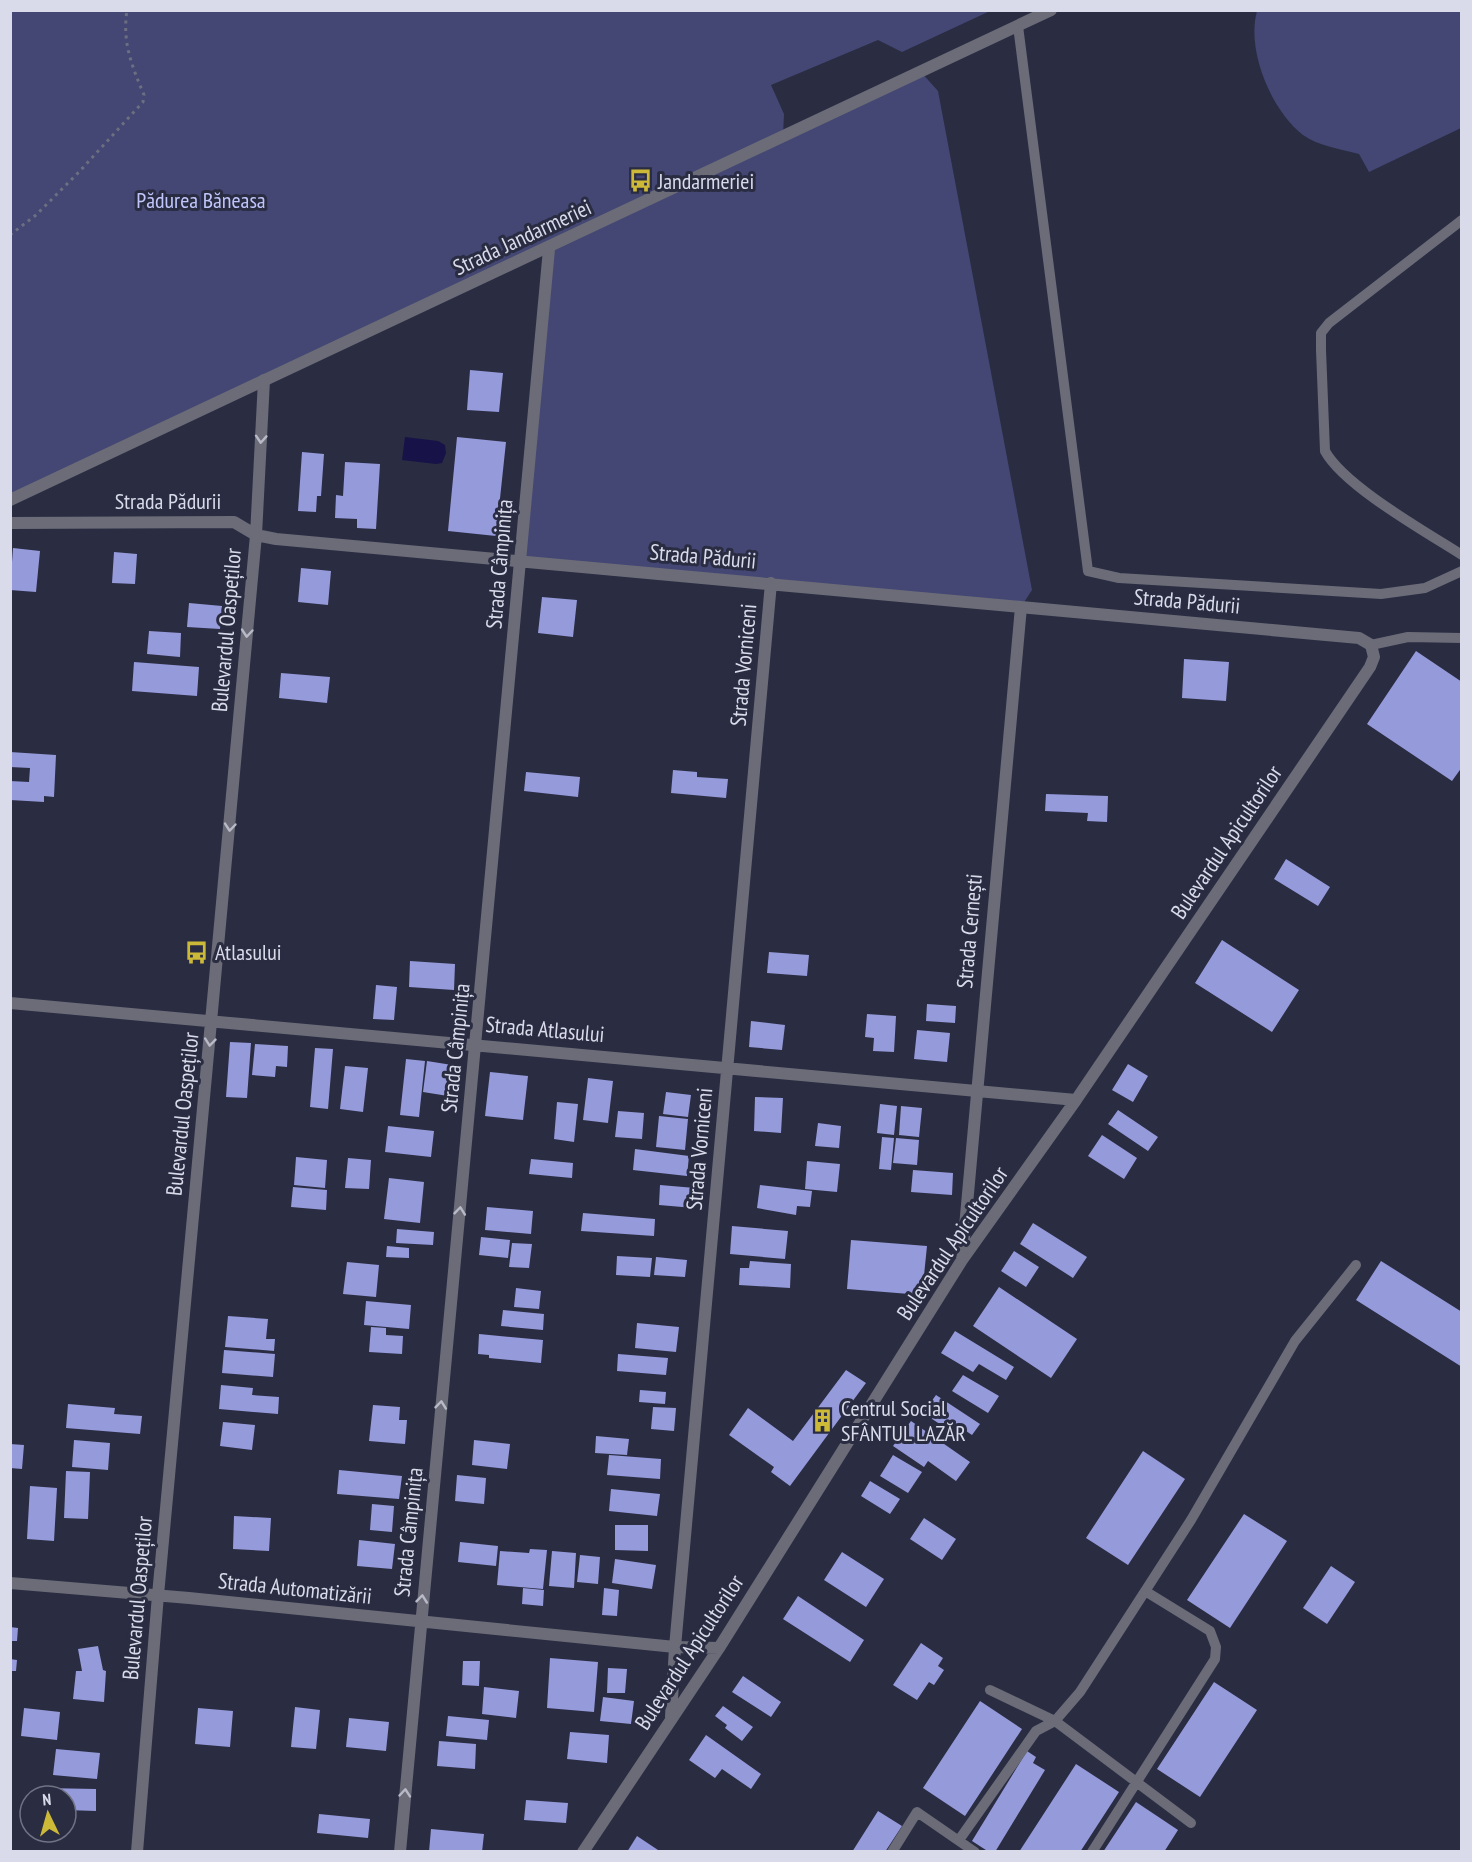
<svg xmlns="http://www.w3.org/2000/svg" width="1472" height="1862" font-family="'PT Sans Narrow',sans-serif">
	<rect width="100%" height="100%" fill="#2a2c42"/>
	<path fill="#444773" d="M10,11h980l-88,41 -24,-12 -107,45 13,29 -1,21 137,-64 18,20 94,499 -11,17 -501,-47 28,-311 -537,251z
		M1257,11h204v117l-92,44 -10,-18c-18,-5 -41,-8 -56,-19 -32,-25 -57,-85 -46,-124z"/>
	<path fill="#171247" d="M405,437l33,4 7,4 1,8 -4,10 -6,1 -34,-4z"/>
	<path fill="#959ada" d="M470,370l33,3 -4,39 -32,-2z
		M457,437l49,5 -10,94 -48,-5z
		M302,452l22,2 -3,42h-4l-1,16 -18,-1z
		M345,462l35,2 -4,65 -19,-1v-9l-22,-1 1,-23 7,1z
		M13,548l27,3 -4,41 -26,-2z
		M114,552l23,2 -2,30 -23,-1z
		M301,568l30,3 -3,34 -30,-3z
		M542,597l35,3 -4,37 -35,-4z
		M189,603l33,3 -2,23 -33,-2z
		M149,631l32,2 -1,24 -33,-3z
		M1416,651l46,31v85l-10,14 -85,-57z
		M1184,659l45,3 -3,39 -44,-3z
		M134,662l65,5 -2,29 -65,-5z
		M281,673l49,4 -3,26 -48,-5z
		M10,752l46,3 -2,42 -10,-1v6l-34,-2v-19l19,1 1,-14 -20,-1z
		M673,770l24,2v5l31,2 -2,19 -55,-5z
		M526,772l54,5 -2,20 -54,-6z
		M1046,794l62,2 -1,26 -20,-1 1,-8 -43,-2z
		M1286,859l44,28 -12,19 -44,-27z
		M1222,940l77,50 -27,42 -77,-49z
		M769,952l40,3 -2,21 -40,-3z
		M410,961l45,3 -1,26 -45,-3z
		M376,985l21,2 -3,33 -21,-1z
		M927,1004l29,2 -1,17 -29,-2z
		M867,1014l29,2 -2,36 -21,-1 1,-13 -9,-1z
		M751,1021l34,4 -3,25 -33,-3z
		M917,1030l33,3 -3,29 -33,-3z
		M230,1042l21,1 -4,55 -21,-1z
		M255,1044l33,2 -1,21 -11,-1 -1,11 -23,-2z
		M315,1048l18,1 -5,60 -18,-2z
		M406,1059l19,2 -6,56 -19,-2z
		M427,1061l25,4 -4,31 -25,-4z
		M1128,1064l20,12 -15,26 -21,-12z
		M345,1066l23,2 -5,44 -23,-3z
		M490,1072l38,4 -5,44 -38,-4z
		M588,1078l25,3 -5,42 -25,-3z
		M666,1092l25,3 -3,22 -25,-3z
		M755,1097l28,1 -2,35 -27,-2z
		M557,1102l21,2 -4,38 -20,-3z
		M880,1104l17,2 -3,29 -17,-2z
		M901,1106l21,2 -3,29 -20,-2z
		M1118,1110l40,27 -10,14 -40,-27z
		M618,1111l26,2 -2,26 -27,-2z
		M659,1116l29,3 -3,31 -29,-3z
		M818,1123l23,3 -2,22 -24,-2z
		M388,1126l46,5 -3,26 -46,-5z
		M1102,1135l35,23 -13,21 -36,-23z
		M882,1137l12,1 -3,32 -12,-1z
		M896,1138l23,2 -2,25 -24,-2z
		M635,1149l54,7 -2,20 -54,-6z
		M296,1157l31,3 -2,28 -31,-3z
		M348,1158l23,2 -2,29 -24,-1z
		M531,1159l42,4 -1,15 -43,-4z
		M807,1161l33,3 -3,28 -32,-3z
		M913,1170l40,3 -1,22 -41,-3z
		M389,1178l35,4 -4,41 -36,-4z
		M660,1185l35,3 -1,20 -35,-3z
		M760,1185l52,6 -2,16 -13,-1 -1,9 -39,-7z
		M293,1187l34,3 -1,20 -35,-3z
		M487,1207l46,4 -2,23 -46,-4z
		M583,1213l72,6 -1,17 -73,-5z
		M1033,1223l54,34 -14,21 -53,-34z
		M732,1226l56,5 -3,28 -55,-5z
		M397,1229l37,3 -1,13 -37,-2z
		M481,1237l29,3 -2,18 -29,-3z
		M851,1240l76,6 -5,49 -75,-6z
		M512,1243l20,1 -3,24 -20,-1z
		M387,1246l22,2v10l-23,-1z
		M1014,1251l25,16 -13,20 -25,-16z
		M617,1256l35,2 -2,19 -34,-2z
		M656,1257l31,3 -2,17 -31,-2z
		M750,1261l41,3 -1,24 -51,-3 1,-17h9z
		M1381,1261l81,51v55l-106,-67z
		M347,1262l32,3 -3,32 -33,-3z
		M999,1287l78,52 -26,39 -78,-52z
		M516,1288l25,3 -2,18 -25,-2z
		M366,1301l45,4 -2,24 -45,-4z
		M503,1310l41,4 -1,16 -42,-4z
		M228,1316l40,3 -2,20h9l-1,12 -49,-4z
		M637,1323l42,4 -3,25 -41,-4z
		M371,1327l15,1v7l17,1 -1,18 -33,-2z
		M955,1331l59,36 -8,13 -27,-16 -6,8 -32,-19z
		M479,1334l64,6 -2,23 -52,-5v-3l-11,-1z
		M224,1350l51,4 -2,23 -51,-4z
		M618,1354l50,4 -2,17 -49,-4z
		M846,1370l20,13 -76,103 -19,-14 3,-5 -45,-32 19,-27 45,33z
		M963,1375l36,21 -11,17 -36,-22z
		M221,1385l32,3 -1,7 27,2 -1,17 -59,-5z
		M640,1390l26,2 -1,12 -26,-2z
		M936,1395l44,29 -8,11 -6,-4 -5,7 -38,-25z
		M68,1404l47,4 -1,6 28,2 -2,18 -74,-6z
		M373,1405l27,2 -1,13h8l-2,24 -36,-3z
		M653,1407l23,1 -2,23 -23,-2z
		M911,1421l59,41 -14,19 -28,-20 -4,6 -31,-21z
		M223,1422l32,3 -3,25 -32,-4z
		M596,1436l33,3 -2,16 -32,-2z
		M74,1440l36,3 -2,27 -36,-3z
		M474,1440l36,4 -3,25 -35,-4z
		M10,1444l14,1 -2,24 -12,-1z
		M1143,1451l42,28 -57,86 -42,-27z
		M609,1455l52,4 -1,20 -53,-4z
		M893,1455l29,17 -14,21 -28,-17z
		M339,1470l63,6 -3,23 -62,-5z
		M66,1471l24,1 -2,47 -24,-1z
		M457,1475l29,3 -2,26 -29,-3z
		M870,1481l30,18 -10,15 -29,-18z
		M30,1486l27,2 -3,53 -27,-2z
		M611,1489l49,5 -3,22 -48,-5z
		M372,1504l22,2 -2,26 -22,-2z
		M1244,1514l43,27 -57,87 -43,-28z
		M234,1516l37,2 -2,33 -36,-2z
		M924,1518l32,21 -14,21 -32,-21z
		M615,1525h33v26l-33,-1z
		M359,1540l36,4 -3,25 -35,-3z
		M460,1542l38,4 -2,20 -38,-4z
		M530,1549l17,1 -4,39 -46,-4 3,-34 29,2z
		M552,1551l24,2 -2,35 -25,-2z
		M842,1552l42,27 -18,28 -42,-27z
		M580,1555l20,2 -2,27 -21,-2z
		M615,1559l41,6 -4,24 -40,-6z
		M1331,1566l24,16 -28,42 -24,-16z
		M523,1588l21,2 -1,16 -21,-2z
		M604,1588l15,2 -2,26 -15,-1z
		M798,1596l66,44 -14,22 -67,-43z
		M10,1627l8,1 -1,13h-7z
		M921,1643l22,15 -5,8 6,4 -10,15 -5,-3 -12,18 -24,-15z
		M98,1646l5,24 3,1 -2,31 -31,-3 3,-28h6l-4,-22z
		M550,1658l48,4 -4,50 -47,-4z
		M10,1659l7,1 -1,11h-6z
		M463,1661h17l-1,25 -17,-1z
		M608,1668l19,1 -2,24h-18z
		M743,1676l38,26 -10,15 -39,-25z
		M1214,1682l43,28 -57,87 -43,-28z
		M484,1687l35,4 -3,27 -34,-4z
		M603,1697l31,4 -3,23 -31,-3z
		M980,1701l42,28 -57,87 -42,-28z
		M723,1706l30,21 -11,14 -17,-13 2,-3 -12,-9z
		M295,1707l25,3 -4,39 -25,-2z
		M24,1708l36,4 -3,28 -36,-4z
		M198,1708l35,3 -3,36 -35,-3z
		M448,1716l41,4 -2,20 -41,-4z
		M349,1718l40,4 -3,29 -40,-4z
		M570,1732l39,3 -2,28 -40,-4z
		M706,1735l55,39 -10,15 -29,-20 -7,9 -26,-18z
		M439,1741l37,3 -1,25 -38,-3z
		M56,1749l44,4 -3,26 -44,-4z
		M1027,1751l9,6 -3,6 12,7 -50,82h-6l-17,-11z
		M1076,1764l43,28 -39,60h-61z
		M44,1788l52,1v22l-30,-1v-14h-22z
		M526,1800l42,3 -2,20 -42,-3z
		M1136,1802l42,28 -14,22h-61z
		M878,1811l24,15 -17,26h-33z
		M319,1814l51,5 -2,19 -51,-5z
		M431,1829l53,5 -2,18h-53z
		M637,1836l24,16h-34z"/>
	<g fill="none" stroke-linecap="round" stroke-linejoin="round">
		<path stroke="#6c6e81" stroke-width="3" stroke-dasharray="3 4.5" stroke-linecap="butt" d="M10,235l26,-20 43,-43 64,-70 1,-7c-12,-29 -22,-52 -17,-85"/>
		<path stroke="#6b6c78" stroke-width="10" d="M1018,26l70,545 31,7 262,16 44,-6 37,-17
			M1462,220l-133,103 -8,10v17l4,101c19,35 101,81 137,104
			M1371,645l37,-8 54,1
			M990,1690l65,31 136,102
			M959,1840l77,-109 19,-10 25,-29 111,-172 104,-179 61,-76
			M892,1852l25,-40 58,40
			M1092,1852l123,-193 1,-12 -6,-16 -65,-40"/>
		<path stroke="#6b6c78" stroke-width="12" d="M10,523l224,-1 22,13 20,4 1083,99 12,7 3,12 -4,10 -294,433 -114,160 -243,388 -136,204
			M10,1003l1066,97
			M962,1260l59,-653
			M10,1583l179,15 486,49 44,1
			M671,1717l4,-70 96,-1064
			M137,1852l21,-257 98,-1060 8,-155
			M400,1852l149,-1603"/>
		<path stroke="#6b6c78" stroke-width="12" d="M10,500l1041,-490"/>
	</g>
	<defs><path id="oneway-chevron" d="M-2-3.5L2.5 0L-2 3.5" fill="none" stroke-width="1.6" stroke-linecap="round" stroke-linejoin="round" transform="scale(1.5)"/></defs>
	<g stroke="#b8bac8">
		<use href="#oneway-chevron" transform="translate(261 439) rotate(94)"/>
		<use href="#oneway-chevron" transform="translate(247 633) rotate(95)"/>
		<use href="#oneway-chevron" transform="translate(230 827) rotate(95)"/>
		<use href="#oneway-chevron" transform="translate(210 1042) rotate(96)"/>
		<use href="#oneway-chevron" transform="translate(460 1211) rotate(-84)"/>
		<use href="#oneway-chevron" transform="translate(441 1405) rotate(-84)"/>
		<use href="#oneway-chevron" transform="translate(422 1599) rotate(-84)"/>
		<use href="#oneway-chevron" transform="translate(405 1793) rotate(-85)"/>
	</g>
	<defs>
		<symbol id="bus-bare" viewBox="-9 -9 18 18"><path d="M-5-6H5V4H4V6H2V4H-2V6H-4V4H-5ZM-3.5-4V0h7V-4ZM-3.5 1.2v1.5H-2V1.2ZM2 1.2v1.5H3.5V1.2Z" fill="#cdb938" stroke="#2a2c42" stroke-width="2.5" paint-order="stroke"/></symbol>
		<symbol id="building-bare" viewBox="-9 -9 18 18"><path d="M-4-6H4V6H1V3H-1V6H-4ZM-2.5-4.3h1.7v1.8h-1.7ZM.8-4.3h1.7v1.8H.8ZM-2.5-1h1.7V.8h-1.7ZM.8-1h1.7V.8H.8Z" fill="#cdb938" stroke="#2a2c42" stroke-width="2.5" paint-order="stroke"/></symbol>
	</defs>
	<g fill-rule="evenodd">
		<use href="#bus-bare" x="624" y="164" width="33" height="33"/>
		<use href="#bus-bare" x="180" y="936" width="33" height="33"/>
		<use href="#building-bare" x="806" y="1404" width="33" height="33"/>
	</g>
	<g text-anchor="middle" stroke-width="6" stroke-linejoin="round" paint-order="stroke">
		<g font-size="22" fill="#d9dbea" stroke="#2a2c42" text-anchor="start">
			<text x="658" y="189">Jandarmeriei</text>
			<text x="215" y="960">Atlasului</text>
			<text x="841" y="1416">Centrul Social<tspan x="841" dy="25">SFÂNTUL LAZĂR</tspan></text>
		</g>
		<g font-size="22" fill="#c0c6fb" stroke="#2a2c42">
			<text x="201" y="208">Pădurea Băneasa</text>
		</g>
		<g font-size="22" fill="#d9dbea" stroke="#2a2c42">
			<text transform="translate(522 237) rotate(-25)" y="8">Strada Jandarmeriei</text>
			<text x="168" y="509">Strada Pădurii</text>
			<text transform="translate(703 556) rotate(5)" y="8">Strada Pădurii</text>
			<text transform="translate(499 564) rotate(-85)" y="8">Strada Câmpinița</text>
			<text transform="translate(1187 601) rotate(5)" y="8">Strada Pădurii</text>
			<text transform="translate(226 630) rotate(-85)" y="8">Bulevardul Oaspeților</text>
			<text transform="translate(743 665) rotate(-85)" y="8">Strada Vorniceni</text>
			<text transform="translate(1226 842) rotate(-56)" y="8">Bulevardul Apicultorilor</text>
			<text transform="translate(969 931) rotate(-85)" y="8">Strada Cernești</text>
			<text transform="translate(545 1029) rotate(5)" y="8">Strada Atlasului</text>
			<text transform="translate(455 1048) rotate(-84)" y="8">Strada Câmpinița</text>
			<text transform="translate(182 1114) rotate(-84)" y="8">Bulevardul Oaspeților</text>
			<text transform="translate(699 1149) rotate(-85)" y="8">Strada Vorniceni</text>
			<text transform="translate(952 1243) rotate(-56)" y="8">Bulevardul Apicultorilor</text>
			<text transform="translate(408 1532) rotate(-84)" y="8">Strada Câmpinița</text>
			<text transform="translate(295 1588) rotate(6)" y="8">Strada Automatizării</text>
			<text transform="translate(137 1598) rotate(-85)" y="8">Bulevardul Oaspeților</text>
			<text transform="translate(689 1652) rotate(-57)" y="8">Bulevardul Apicultorilor</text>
		</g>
	</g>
	<rect width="1472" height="1862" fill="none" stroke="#d9dbea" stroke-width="24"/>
	<g transform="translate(48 1814) rotate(355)"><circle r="28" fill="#2a2c42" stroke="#707285" stroke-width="1.5"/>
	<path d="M0-4.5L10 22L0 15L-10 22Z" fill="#cdb938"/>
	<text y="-9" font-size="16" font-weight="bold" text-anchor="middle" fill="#d9dbea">N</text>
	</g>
</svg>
